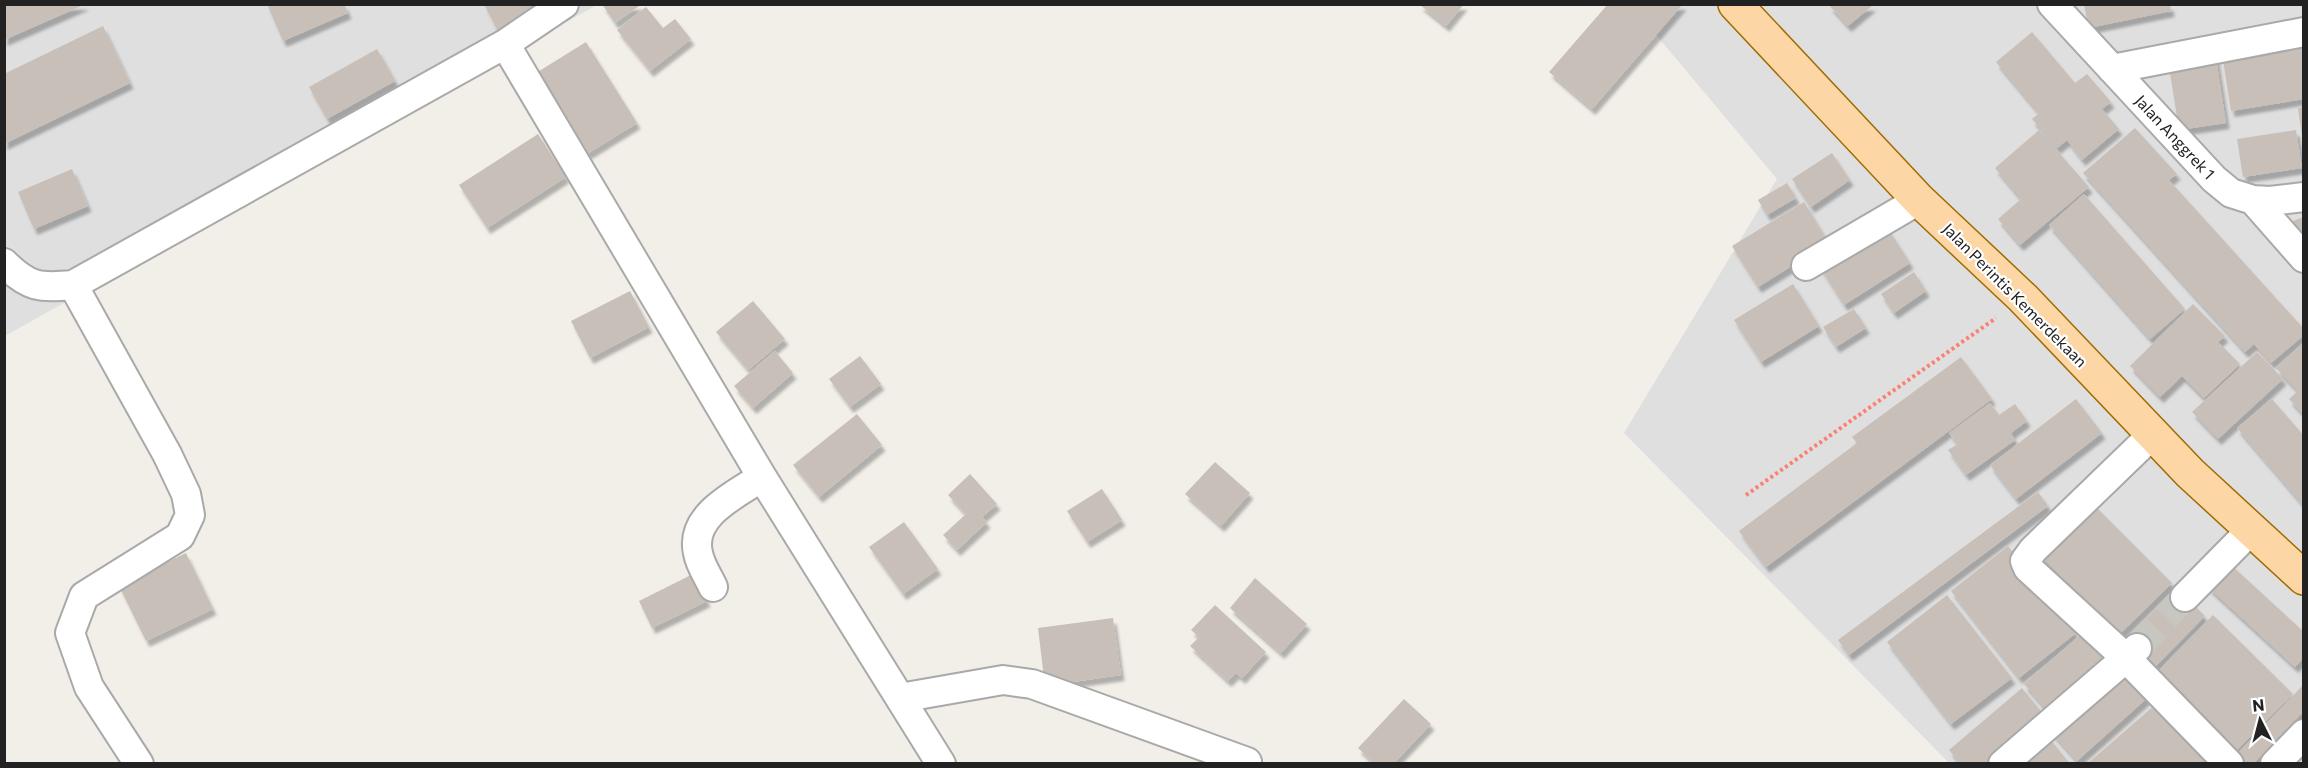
<svg xmlns="http://www.w3.org/2000/svg" width="2308" height="768" font-family="Commissioner,sans-serif">
	<defs>
		<filter id="shadow"><feDropShadow dx="3.5" dy="6" stdDeviation="1.5" flood-color="#0004"/></filter>
	</defs>
	<rect width="100%" height="100%" fill="#f2efe9"/>
	<path fill="#e0dfdf" d="M5,5h592l-592,331z
		M1631,5h672v758h-354l-325,-330 153,-254z"/>
	<path fill="#c7bfb8" filter="url(#shadow)" d="M4,4h82l-82,36z
		M267,4h77l4,9 -65,28z
		M484,4h69l-54,29z
		M602,4h40l-27,19z
		M1419,4h45l-18,22z
		M1608,4h75l-91,105 -43,-37z
		M1829,5h44l-25,21z
		M2084,5h86l1,6 -82,17z
		M646,7l17,21 12,-9 16,20 -41,32 -33,-41z
		M103,26l27,57 -126,61v-70z
		M2032,32l43,51 12,-9 24,28 -9,7 17,20 -37,31 -15,-20 -10,8 -25,-29 7,-6 -43,-51z
		M586,42l51,81 -50,31 -51,-81z
		M2304,47v52l-73,12 -8,-51z
		M377,49l18,32 -68,38 -18,-32z
		M2215,52l11,71 -47,7 -11,-70z
		M2304,107v29h-2l-4,-28z
		M2135,128l42,46 -8,6 135,149v6l-33,28 -17,-19 -9,8 -162,-179z
		M2039,130l50,57 -69,58 -22,-26 23,-20 -26,-31z
		M2296,130l6,38 -59,9 -6,-38z
		M538,134l28,43 -79,51 -28,-43z
		M1832,153l18,27 -39,27 -19,-28z
		M72,169l16,37 -54,23 -16,-37z
		M1787,183l9,15 -29,17 -9,-15z
		M2084,194l101,115 -35,30 -101,-114z
		M1804,202l25,41 -71,44 -26,-41z
		M2304,217v29h-1l-10,-25z
		M1884,223l26,40 -66,42 -26,-41z
		M1914,272l12,19 -32,22 -13,-19z
		M1793,284l26,42 -58,36 -27,-42z
		M630,291l19,36 -59,31 -19,-37z
		M753,301l32,38 -37,31 -32,-38z
		M2193,304l32,32 -7,6 22,22 -36,34 -22,-22 -22,21 -30,-31z
		M1854,309l12,19 -30,19 -13,-20z
		M2304,342v73l-15,-16 9,-8 -22,-23z
		M775,351l18,22 -40,35 -19,-22z
		M2257,352l26,27 -65,60 -26,-27z
		M860,356l21,28 -31,23 -21,-28z
		M1961,357l31,42 -226,168 -27,-36 118,-88 -5,-6z
		M2076,399l26,34 -86,66 -26,-34z
		M2272,399l32,37v70l-67,-78z
		M1990,403l9,12 16,-11 12,17 -16,12 4,7 -49,35 -18,-25 10,-6 -9,-11z
		M857,414l25,31 -63,52 -26,-32z
		M1215,462l35,31 -29,33 -36,-32z
		M970,474l27,30 -15,13 5,5 -30,28 -14,-15 23,-21 -18,-19z
		M1102,489l20,31 -35,22 -20,-31z
		M2038,492l10,14 -199,149 -11,-15z
		M2090,501l82,82 -52,51 -82,-81z
		M904,522l34,47 -35,25 -34,-47z
		M2008,546l68,87 -57,45 -68,-87z
		M186,553l27,56 -67,32 -27,-55z
		M2229,563l75,69v25l-9,10 -87,-80z
		M693,574l14,27 -55,27 -13,-27z
		M1255,578l52,46 -26,29 -51,-45z
		M2176,588l29,28 -49,50 -29,-28z
		M1947,595l65,83 -61,46 -64,-82z
		M1215,605l51,47 -24,26 -6,-5 -8,8 -38,-35 9,-9 -8,-7z
		M2213,615l80,79 -56,56 -79,-79z
		M1113,618l8,57 -76,11 -7,-58z
		M2089,627l29,32 -66,57 -28,-32z
		M2130,663l25,28 -78,70 -25,-28z
		M2304,684v27l-51,53h-7l-10,-9z
		M2022,688l26,32 -52,44h-35l-12,-14z
		M2164,697l45,67h-122z
		M1404,699l27,25 -38,40h-18l-17,-16z
		M2050,739l20,25h-49z"/>
	<g fill="none" stroke-linecap="round" stroke-linejoin="round">
		<path stroke="#c8c6c1" stroke-width="28" stroke-dasharray="28 14" stroke-linecap="butt" d="M2137,648l48,-51"/>
		<defs>
			<path id="street" d="M2052,4l162,175 17,14 22,7 51,58
				M505,44l59,-40
				M2112,69l192,-37
				M2253,200l17,1 34,-4
				M4,263c25,25 36,25 69,22l432,-241 257,433 179,287
				M1806,266l113,-66
				M73,285l94,169 19,40 4,21 -10,21 -96,60 -14,37 19,54 50,77
				M713,587c-5,-11 -13,-22 -15,-34 -9,-38 39,-59 64,-76
				M2185,597l67,-68
				M2137,648l-11,10 103,106
				M900,698l103,-18 29,4 215,78
				M2003,764l123,-106 -98,-90 -3,-7 8,-11 120,-116
				M2275,764l29,-30"/>
			<path id="primary" d="M1735,4l184,196 104,98 167,175 114,105"/>
		</defs>
		<use href="#street" stroke="#a9a9a9" stroke-width="32"/>
		<use href="#primary" stroke="#a06b00" stroke-width="36"/>
		<path stroke="#fa8072" stroke-width="4" stroke-dasharray="3 3" stroke-linecap="butt" d="M1746,495l250,-177"/>
		<use href="#street" stroke="#fff" stroke-width="28"/>
		<use href="#primary" stroke="#fcd6a4" stroke-width="33"/>
	</g>
	<g text-anchor="middle" stroke-width="4.5" stroke-linejoin="round" paint-order="stroke">
		<g font-size="16" fill="#222" stroke="#fff">
			<text transform="translate(2175 137) rotate(47)" y="6">Jalan Anggrek 1</text>
			<text transform="translate(2015 295) rotate(45)" y="6">Jalan Perintis Kemerdekaan</text>
		</g>
	</g>
	<rect width="2308" height="768" fill="none" stroke="#222222" stroke-width="12"/>
	<g transform="translate(2260 720) rotate(354)" stroke="#ffffff" stroke-width="4.5" paint-order="stroke">
	<path d="M0-4.5L10 22L0 15L-10 22Z" fill="#222222"/>
	<text y="-9" font-size="16" font-weight="bold" text-anchor="middle" fill="#222222">N</text>
	</g>
</svg>
